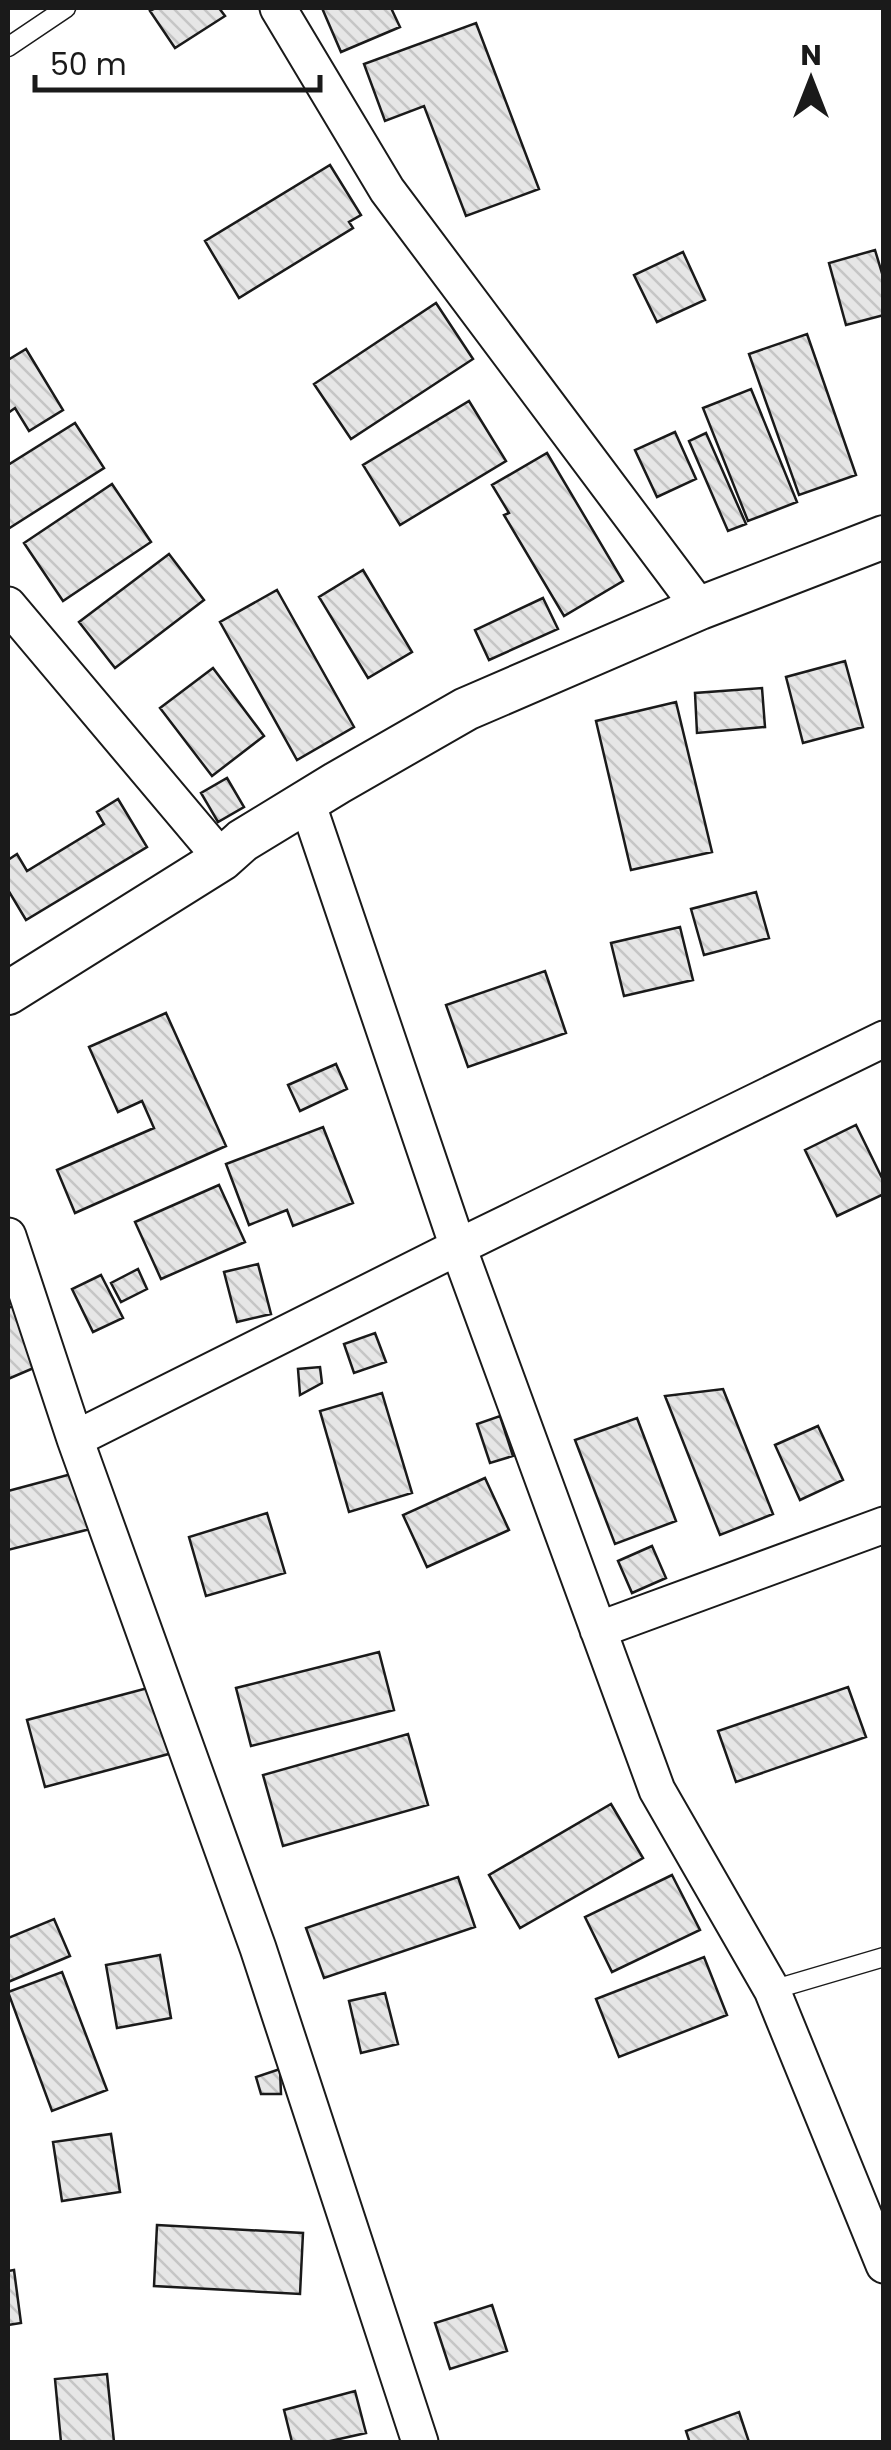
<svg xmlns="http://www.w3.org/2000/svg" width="891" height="2450" font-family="Poppins,sans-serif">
	<defs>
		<pattern id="building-back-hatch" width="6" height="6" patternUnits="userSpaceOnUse" patternTransform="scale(2.5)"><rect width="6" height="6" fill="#e6e6e6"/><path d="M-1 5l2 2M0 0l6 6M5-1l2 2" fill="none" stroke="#c5c5c5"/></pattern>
	</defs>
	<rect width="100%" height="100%" fill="#fff"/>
	<path fill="url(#building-back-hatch)" stroke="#1a1a1a" stroke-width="2.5" d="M156,8h63l6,8 -50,32 -25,-37z
		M322,8h69l9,19 -59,25z
		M476,23l63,166 -73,27 -42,-110 -39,15 -21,-57z
		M330,165l31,50 -12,7 4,6 -114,70 -34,-57z
		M875,250l9,30v35l-38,10 -17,-62z
		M683,252l22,48 -48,22 -23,-47z
		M436,303l37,56 -122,80 -37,-55z
		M807,334l49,141 -57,20 -50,-141z
		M26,349l37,61 -34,21 -14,-23 -7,5v-53z
		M751,389l46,113 -49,19 -45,-113z
		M469,401l37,60 -106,64 -37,-60z
		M75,423l29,45 -96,61v-64z
		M675,432l21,47 -39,18 -22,-47z
		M706,433l40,91 -18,7 -39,-90z
		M547,453l76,128 -59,35 -60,-101 5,-2 -17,-28z
		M112,484l39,58 -88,59 -39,-58z
		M169,554l35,46 -89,68 -36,-46z
		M363,570l49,82 -44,26 -49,-81z
		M277,590l77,137 -57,33 -77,-138z
		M543,598l15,31 -69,31 -14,-30z
		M845,661l18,66 -60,16 -17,-66z
		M213,668l51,68 -52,40 -52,-68z
		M762,688l3,39 -68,6 -2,-40z
		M676,702l36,150 -81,18 -35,-149z
		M227,778l17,29 -26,15 -17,-29z
		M118,799l29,48 -121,73 -18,-30v-30l9,-6 10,17 77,-47 -7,-12z
		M756,892l13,46 -65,17 -13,-46z
		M680,927l13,53 -69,16 -13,-53z
		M545,971l21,62 -98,34 -22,-62z
		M166,1013l60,133 -151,67 -18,-43 97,-42 -12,-27 -24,11 -29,-65z
		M336,1064l11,25 -47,22 -12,-26z
		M856,1125l28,57v12l-47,22 -32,-66z
		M323,1127l30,76 -60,23 -6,-16 -38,15 -23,-61z
		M219,1185l26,57 -84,37 -26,-57z
		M258,1264l13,50 -34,8 -13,-50z
		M138,1269l9,20 -26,13 -10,-19z
		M101,1275l22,43 -30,14 -21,-43z
		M18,1304l25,60 -35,15v-71z
		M375,1333l11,29 -32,11 -10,-29z
		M320,1367l2,16 -22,12 -2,-26z
		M723,1389l50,125 -53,21 -55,-139z
		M382,1393l30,100 -63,19 -29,-101z
		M500,1416l13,40 -23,7 -13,-39z
		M637,1418l39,103 -61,23 -40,-104z
		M818,1426l25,54 -43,20 -25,-55z
		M75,1473l15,56 -82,21v-59z
		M485,1478l24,52 -82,37 -24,-52z
		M267,1513l18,60 -79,23 -17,-59z
		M652,1546l14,32 -34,15 -14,-32z
		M379,1652l15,58 -143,36 -15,-58z
		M159,1685l17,67 -131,35 -18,-67z
		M848,1687l18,50 -130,45 -18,-51z
		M408,1734l20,71 -145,41 -20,-71z
		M611,1804l32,54 -123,70 -31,-53z
		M672,1875l28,55 -88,42 -27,-55z
		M458,1877l17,50 -151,51 -18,-50z
		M54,1919l16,37 -62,26v-44z
		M160,1955l11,63 -54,10 -11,-63z
		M704,1957l23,58 -108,42 -23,-58z
		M62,1972l45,118 -55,21 -44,-119z
		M385,1993l13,51 -37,9 -12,-52z
		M280,2069l1,25h-20l-5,-17z
		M111,2134l9,58 -58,9 -9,-59z
		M157,2225l146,8 -3,61 -146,-8z
		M14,2270l7,53 -13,2v-54z
		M492,2305l15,46 -57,18 -15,-46z
		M107,2374l7,68h-53l-6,-63z
		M355,2391l11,42 -40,9h-34l-8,-32z
		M739,2412l10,30h-68l8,-2 -3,-9z"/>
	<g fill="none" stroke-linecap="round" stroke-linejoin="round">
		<defs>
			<path id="service" d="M8,47l58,-39
				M772,1990l112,-33"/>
			<path id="minor" d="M278,8l109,182 313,418
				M8,605l214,254
				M307,802l151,445 199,543 115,200 112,275
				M8,1236l67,203 183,509 162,494
				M75,1439l383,-192 426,-208
				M598,1630l286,-105"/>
			<path id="tertiary" d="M8,993l214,-134 20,-18 95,-58 129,-74 234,-101 184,-71"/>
		</defs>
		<use href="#service" stroke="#1a1a1a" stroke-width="21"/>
		<use href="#minor" stroke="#1a1a1a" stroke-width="39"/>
		<use href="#tertiary" stroke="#1a1a1a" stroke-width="46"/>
		<use href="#service" stroke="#fff" stroke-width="18"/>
		<use href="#minor" stroke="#fff" stroke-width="35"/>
		<use href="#tertiary" stroke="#fff" stroke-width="42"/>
	</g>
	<rect width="891" height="2450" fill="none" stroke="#1a1a1a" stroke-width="20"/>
	<g transform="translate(811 80)" stroke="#ffffff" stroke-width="8" paint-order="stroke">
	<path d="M0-8L18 38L0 25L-18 38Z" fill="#1a1a1a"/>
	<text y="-15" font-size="28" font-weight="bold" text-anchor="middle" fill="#1a1a1a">N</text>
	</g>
	<path d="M35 75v15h285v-15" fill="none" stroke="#1a1a1a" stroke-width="5"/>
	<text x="50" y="75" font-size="30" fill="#1a1a1a" stroke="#ffffff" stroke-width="8" paint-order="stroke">50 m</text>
</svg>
